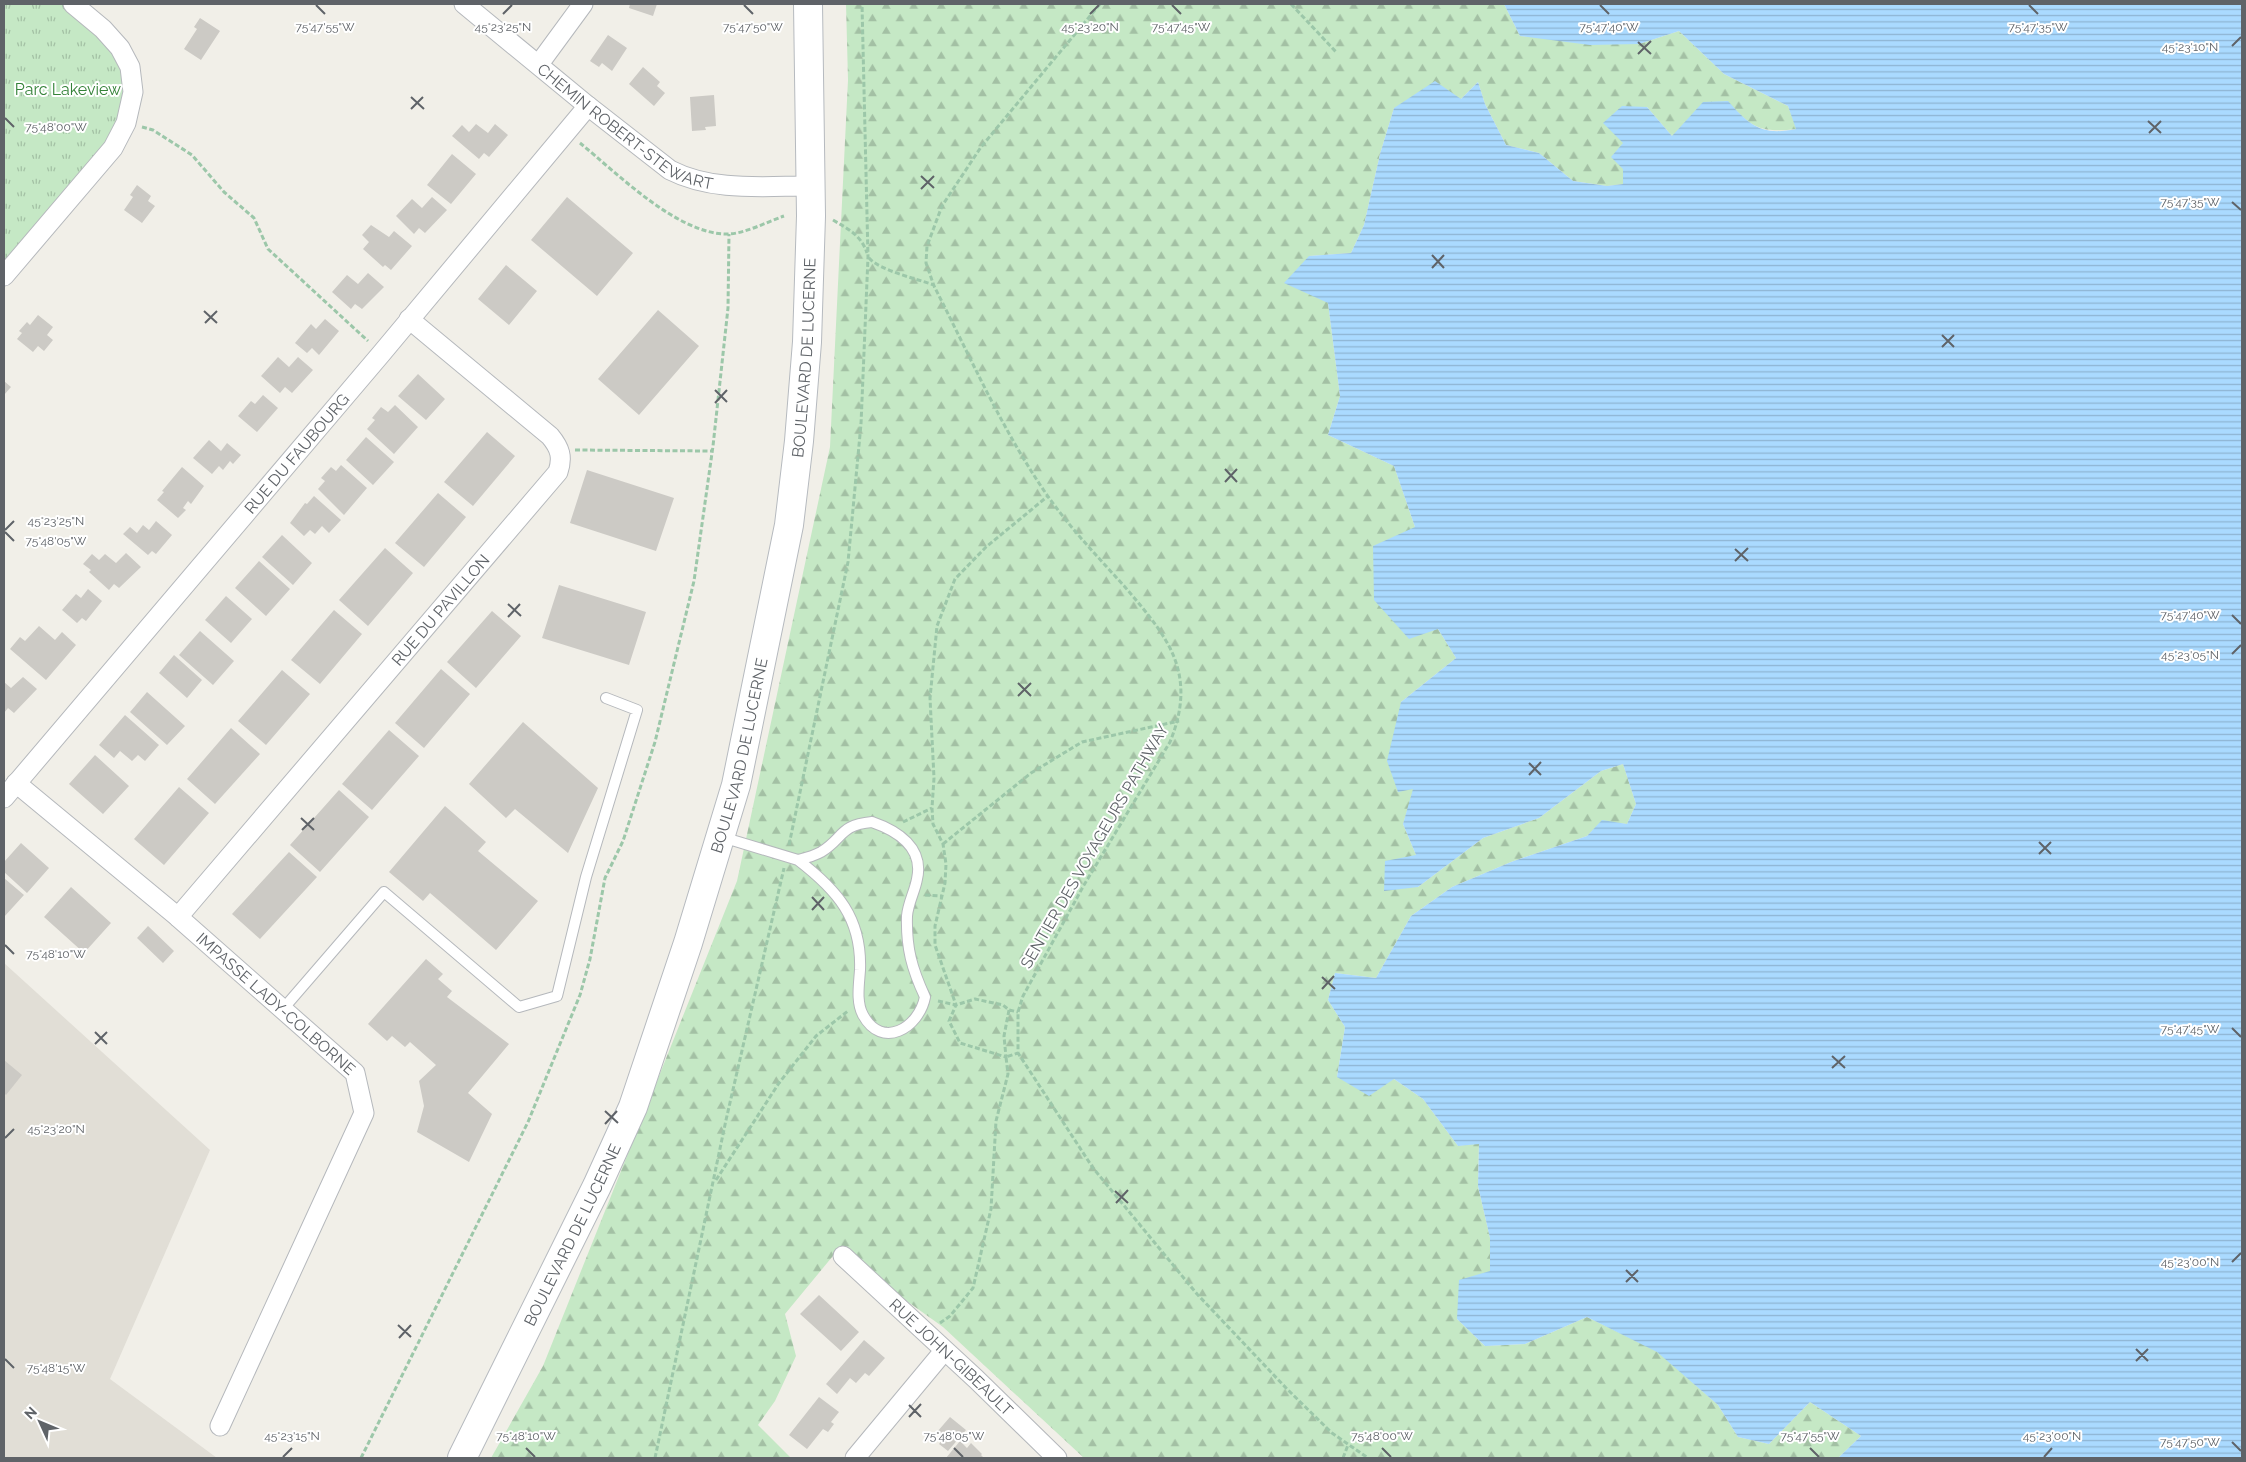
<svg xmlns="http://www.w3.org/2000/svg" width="2246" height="1462" font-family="Raleway,sans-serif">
	<defs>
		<pattern id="forest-firs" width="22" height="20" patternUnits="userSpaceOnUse" patternTransform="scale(1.25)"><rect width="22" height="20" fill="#c5e8c5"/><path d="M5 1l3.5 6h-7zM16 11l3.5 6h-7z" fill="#a3c0a4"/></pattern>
		<pattern id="park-tufts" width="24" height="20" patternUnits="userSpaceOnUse" patternTransform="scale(1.25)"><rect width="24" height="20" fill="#c5e8c5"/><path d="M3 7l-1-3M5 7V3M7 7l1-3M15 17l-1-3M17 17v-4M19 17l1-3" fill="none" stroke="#a3c0a4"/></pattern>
		<pattern id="water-rules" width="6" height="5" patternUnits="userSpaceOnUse" patternTransform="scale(1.25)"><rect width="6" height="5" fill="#aadaff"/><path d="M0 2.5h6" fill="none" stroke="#8eb4d2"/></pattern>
	</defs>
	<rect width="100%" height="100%" fill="#f1efe8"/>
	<path fill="#e1ded6" d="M4,963l206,187 -100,229 107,79h-213z"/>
	<path fill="url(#forest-firs)" d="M846,4h658l16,32 119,8 40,-13 45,43 64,32 9,23c-37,4 -45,-1 -69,-27l-56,34 -25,-29 -24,36v41l-16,2 -34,-5 -34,-28 -33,-8 -21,-41 -7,-22 -17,17 -67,9 -14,46 -16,71 -13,28 -42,3 19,47 12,93 -12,39 66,31 21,61 23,102 18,29 -55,44 13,87 -11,35 13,31 2,32 65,-49 56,-20 62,-47 22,-7 13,40 -9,20 -25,-3 -15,15 -76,26 -59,25 -41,29 -35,62 -41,-5 -7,27 17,27 -8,50 57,2 29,20 35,47 21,-3 -1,43 12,52v34l-33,47 28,27 40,-2 62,-27 70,34 61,54 20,32 31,7 41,-42 51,34 -23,22h-754l-141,-131 -106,-76 -52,63 11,42 -21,45 -17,24 33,33h-300l52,-92 194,-485 93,-434 18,-367z"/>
	<path fill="url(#park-tufts)" d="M4,4h69l47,44 6,75 -122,153z"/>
	<path fill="url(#water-rules)" d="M1504,4h738v1454h-404l23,-22 -51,-34 -41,42 -31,-7 -20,-32 -61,-53 -70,-35 -62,27 -40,2 -28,-27 2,-39 31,-9v-33l-12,-52 1,-42 -21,2 -35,-47 -29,-20 -25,17 -32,-19 8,-50 -17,-27 7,-27 41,5 35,-62 41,-29 59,-25 76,-26 15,-16 25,4 9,-20 -13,-40 -22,7 -62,47 -56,20 -65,49 -34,4 1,-30 31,-6 -13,-31 10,-35 -15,3 -11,-31 14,-59 55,-44 -18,-29 -29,10 -35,-39 -1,-54 42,-19 -21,-61 -66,-31 12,-39 -12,-93 -44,-20 25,-27 42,-3 13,-28 16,-71 14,-46 41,-27 26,18 17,-17 7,22 21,41 33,8 34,28 34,5 16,-2v-15l-12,-12 12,-14 -20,-20 19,-17 25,1 25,29 31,-34 25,-1c22,25 34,35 68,28l-8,-23 -64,-32 -45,-43 -40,13 -49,1 -70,-9z"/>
	<path fill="#cccac5" d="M630,4h27l-4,12 -24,-8z
		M200,18l20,13 -19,29 -17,-11 13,-20 -3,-2z
		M608,35l19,13 -15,23 -10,-8 -3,4 -9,-6z
		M643,67l17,15 -3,4 8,7 -11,13 -25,-22z
		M714,95l2,31 -11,1 1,3 -14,1 -2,-34z
		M476,124l12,9 7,-9 13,11 -19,22 -5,-4 -5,6 -27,-23 10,-11 7,7z
		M452,154l24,20 -25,30 -24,-19z
		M137,185l14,11 -3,5 7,5 -13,17 -18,-13 9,-13 -3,-2z
		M432,197l15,13 -22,23 -6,-5 -5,6 -18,-18 16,-17 10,9z
		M567,197l66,56 -36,43 -66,-56z
		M371,225l18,12 5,-6 18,15 -21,24 -6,-5 -2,2 -20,-18 6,-7 -7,-7z
		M506,265l31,26 -28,34 -31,-26z
		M368,273l16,14 -22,22 -7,-5 -4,5 -19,-17 15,-17 11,9z
		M658,310l41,36 -60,69 -41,-36z
		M38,315l15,12 -6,8 6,5 -9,11 -6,-5 -5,6 -16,-13 5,-6 -3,-2 8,-9 3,3z
		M325,319l14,12 -20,24 -7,-7 -5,5 -12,-10 16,-19 5,5z
		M278,357l11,10 9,-10 15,13 -21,23 -7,-6 -5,6 -19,-17z
		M418,374l27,25 -19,21 -28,-24z
		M4,381l7,6 -7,8z
		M263,395l15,13 -21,24 -19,-16 13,-15 4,3z
		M395,405l23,22 -24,27 -27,-25 8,-9 -3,-2 9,-11 7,5z
		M487,432l28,24 -42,50 -29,-24z
		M366,437l28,25 -21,23 -27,-25z
		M209,440l12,11 6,-8 14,12 -8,9 -3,-3 -7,9 -4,-4 -7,8 -19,-16z
		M341,465l26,23 -23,27 -26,-26 7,-8 -4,-3 10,-11 5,4z
		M182,467l22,19 -13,18 -3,-3 -5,7 3,2 -8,8 -21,-18 7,-8 -2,-1z
		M587,470l87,28 -18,53 -86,-28z
		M438,493l28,24 -42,50 -29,-24z
		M314,496l27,24 -12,13 -7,-7 -7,8 -5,-4 -6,6 -14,-13 15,-20 2,1z
		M156,521l16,14 -16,19 -4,-3 -4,4 -25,-21 7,-7 7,6 6,-8 6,5z
		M282,535l30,28 -19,22 -31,-28z
		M385,548l28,25 -45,53 -29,-26z
		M126,553l15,14 -22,21 -5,-4 -5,6 -20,-18 2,-2 -8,-6 9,-10 7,6 6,-6 11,9z
		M259,561l31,28 -24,27 -31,-28z
		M559,585l87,27 -17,53 -87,-27z
		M88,589l14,12 -16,20 -4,-3 -5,5 -15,-13 14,-16 5,4z
		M226,596l26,23 -21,24 -26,-23z
		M334,610l28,24 -42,50 -29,-24z
		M492,611l29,25 -45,52 -29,-26z
		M39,626l16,14 7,-8 14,13 -30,35 -36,-31 10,-12 5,4z
		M200,631l34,30 -21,24 -34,-30z
		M174,655l28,25 -15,18 -28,-25z
		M441,669l29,25 -46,54 -29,-25z
		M282,670l28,24 -44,51 -28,-24z
		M23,677l14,12 -23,24 -6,-5 -4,5v-31l7,6z
		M147,692l38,34 -18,19 -37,-33z
		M125,715l34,30 -14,16 -7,-6 -6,6 -12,-10 -6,7 -15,-13z
		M523,722l75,66 -30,65 -53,-44 -9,9 -37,-34z
		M231,728l29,26 -45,50 -28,-25z
		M389,730l30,26 -47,54 -30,-26z
		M95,755l34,31 -26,28 -34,-30z
		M179,787l30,26 -45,52 -30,-26z
		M339,790l30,27 -49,55 -30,-27z
		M445,806l41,36 -8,9 60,50 -42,49 -66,-57 -7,8 -34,-29z
		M21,843l28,25 -22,25 -23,-21v-10z
		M289,852l28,25 -57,62 -28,-25z
		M4,878l20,17 -20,22z
		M71,887l40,36 -27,30 -40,-36z
		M148,926l26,25 -11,12 -26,-25z
		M426,959l17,15 -5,5 14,12 -5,6 62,47 -41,49 24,21 -23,48 -52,-30 7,-26 -5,-25 17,-16 -26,-23 -5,5 -13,-11 -5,5 -19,-17z
		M4,1060l18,15 -16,20 -2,-2z
		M819,1295l40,37 -18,19 -41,-37z
		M864,1340l21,18 -16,18 -4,-3 -9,10 -6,-5 -13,16 -11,-10z
		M819,1397l20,15 -8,10 3,2 -6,8 -5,-3 -16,20 -18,-14z
		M950,1417l16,13 -18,21 -9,-7 5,-6 -7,-6z
		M960,1441l7,7 4,-5 11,11 -1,1 3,3h-38z"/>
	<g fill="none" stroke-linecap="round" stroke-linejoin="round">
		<defs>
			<path id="service" d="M872,822c26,9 52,26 45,57 -2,12 -9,24 -10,37 -1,32 5,53 18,81 -6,31 -43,53 -62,18 -7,-13 -4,-30 -3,-45 2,-52 -23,-80 -62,-110 8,-2 16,-4 23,-8 23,-14 18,-27 51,-30z
				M722,837l76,23
				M283,1009l101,-117 135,115 38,-11 29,-119 51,-167 -31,-12"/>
			<g id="minor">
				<path id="s1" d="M464,4l124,102 82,64c43,22 94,16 140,16"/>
				<path d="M539,64l44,-60"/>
				<path d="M4,276l109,-128 13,-25 7,-31 -3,-25 -10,-19 -17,-19 -30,-25"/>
				<path id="s2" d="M16,783l162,134 177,156 9,40 -144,313"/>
				<path id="s3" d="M4,798l377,-444 207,-248"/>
				<path id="s4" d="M178,917l380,-445c5,-15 2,-24 -8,-36l-141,-117"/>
				<path id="s5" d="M843,1256l133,123 81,79"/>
				<path d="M855,1458l89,-107"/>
			</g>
			<g id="secondary">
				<path id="s6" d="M462,1458l135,-272 36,-79 55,-164 48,-158 53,-260 10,-84 8,-99 4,-126 -3,-212"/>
			</g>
		</defs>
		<use href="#service" stroke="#b5b8bc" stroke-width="12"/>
		<use href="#minor" stroke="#b5b8bc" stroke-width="21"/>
		<use href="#secondary" stroke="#b6babf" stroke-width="30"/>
		<path stroke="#9cc7a9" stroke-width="3" stroke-dasharray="5 2.5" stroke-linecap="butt" d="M1100,4l-119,143 -39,59 -15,40 -1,17 8,23c36,70 68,144 113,209 23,33 51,62 78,92 16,19 33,38 45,61 16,32 13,62 0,94l-86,143 -61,111 -5,16v41l75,115 104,126 90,95 45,44 36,25
			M1291,4l46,49
			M142,127l11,3 39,25 32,37 30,26 14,31 100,92
			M580,143c37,30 99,93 149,91 17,-1 38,-12 55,-18
			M833,220c15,9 28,15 34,33
			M869,258c10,12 48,21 65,27
			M575,450l137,1
			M903,822l29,-14
			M943,844l88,-71 51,-31 97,-21
			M789,845l59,-283 13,-138 7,-167 -6,-253
			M925,895l17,1
			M938,1001l18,4 19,-6 28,6 6,5 9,2
			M1009,1010l-5,26 2,21 -46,-14 -11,-22 7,-16 -21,-60v-19l10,-43 1,-19 -3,-20 -10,-20 -1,-16 2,-30 -4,-80 7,-72 18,-47 31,-32 62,-51
			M716,1180l63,-97 37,-47 32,-25
			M940,1323l10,-7 23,-28 18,-79 5,-88 12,-47 -2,-17 12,-4
			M361,1458l167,-336 52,-127 10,-36 15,-81 18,-37 32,-99 39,-161 19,-135 15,-138 1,-74
			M655,1458l71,-338 58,-252
			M1343,1458l5,-13"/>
		<use href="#service" stroke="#fff" stroke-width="10"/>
		<use href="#minor" stroke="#fff" stroke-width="19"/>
		<use href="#secondary" stroke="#fff" stroke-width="28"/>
	</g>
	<path fill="none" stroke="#5f6368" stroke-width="2" d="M316,5l9,9M744,5l9,9M1172,5l9,9M1600,5l9,9M2029,5l9,9M503,14l9,-9M1090,14l9,-9M1638,42l13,12M2232,46l9,-9M1638,54l13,-13M411,97l13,12M411,109l12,-12M5,118l9,9M2148,121l13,12M2149,133l12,-12M921,176l13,12M921,189l13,-13M2232,202l9,8M1432,255l12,13M1432,268l12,-13M204,311l13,12M205,323l12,-12M1942,335l12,12M1942,347l12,-12M715,390l12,12M715,403l12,-13M1225,469l12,13M1225,482l12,-13M5,530l9,-9M5,532l9,9M1735,549l13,12M1735,561l13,-13M508,604l13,12M2232,615l9,9M508,617l12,-13M2232,654l9,-9M1018,683l13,13M1018,696l13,-13M1529,763l12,12M1529,775l12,-13M301,818l13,12M302,830l12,-12M2039,842l12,12M2039,854l12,-12M812,897l12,13M812,910l12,-13M5,945l9,9M1322,977l13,12M1322,989l12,-13M2232,1028l9,9M95,1032l12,12M95,1044l12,-12M1832,1056l13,12M1832,1068l13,-12M605,1111l13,12M605,1124l12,-13M5,1138l9,-9M1115,1191l13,12M1116,1203l12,-13M2232,1262l9,-9M1626,1270l12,12M1626,1282l12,-12M398,1325l13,12M399,1338l12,-13M2136,1349l12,12M5,1359l9,9M2136,1361l12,-12M909,1405l12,12M909,1417l12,-13M2232,1442l9,9M526,1448l9,9M954,1448l9,9M1382,1448l9,9M1810,1448l9,9M283,1457l9,-9M2044,1457l8,-9"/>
	<g text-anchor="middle" stroke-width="4" stroke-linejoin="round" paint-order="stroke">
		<g font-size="16" fill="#348238" stroke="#fff">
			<text x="68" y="95">Parc Lakeview</text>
		</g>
		<g font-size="16" fill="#5f6368" stroke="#fff">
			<text dy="6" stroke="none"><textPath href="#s1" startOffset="204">CHEMIN ROBERT-STEWART</textPath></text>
			<text dy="6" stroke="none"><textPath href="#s6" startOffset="1162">BOULEVARD DE LUCERNE</textPath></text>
			<text dy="6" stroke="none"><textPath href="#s3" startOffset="452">RUE DU FAUBOURG</textPath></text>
			<text dy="6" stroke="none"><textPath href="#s4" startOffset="404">RUE DU PAVILLON</textPath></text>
			<text dy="6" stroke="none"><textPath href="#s6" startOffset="758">BOULEVARD DE LUCERNE</textPath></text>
			<text transform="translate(1094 846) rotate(-60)" y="6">SENTIER DES VOYAGEURS PATHWAY</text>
			<text dy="6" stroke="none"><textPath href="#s2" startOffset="341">IMPASSE LADY-COLBORNE</textPath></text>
			<text dy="6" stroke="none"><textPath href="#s6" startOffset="249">BOULEVARD DE LUCERNE</textPath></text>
			<text dy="6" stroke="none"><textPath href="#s5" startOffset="148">RUE JOHN-GIBEAULT</textPath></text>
		</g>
	</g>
	<g font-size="12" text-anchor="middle" fill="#5f6368" stroke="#fff" stroke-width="4" stroke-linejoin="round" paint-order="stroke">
		<text x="325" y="31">75°47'55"W</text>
		<text x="753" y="31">75°47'50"W</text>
		<text x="1181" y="31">75°47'45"W</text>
		<text x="1609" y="31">75°47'40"W</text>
		<text x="2038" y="31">75°47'35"W</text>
		<text x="503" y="31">45°23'25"N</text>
		<text x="1090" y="31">45°23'20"N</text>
		<text x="2190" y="51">45°23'10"N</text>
		<text x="56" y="131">75°48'00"W</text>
		<text x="2190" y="206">75°47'35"W</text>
		<text x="56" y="525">45°23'25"N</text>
		<text x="56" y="545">75°48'05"W</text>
		<text x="2190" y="619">75°47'40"W</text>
		<text x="2190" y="659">45°23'05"N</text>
		<text x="56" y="958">75°48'10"W</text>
		<text x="2190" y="1033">75°47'45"W</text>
		<text x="56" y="1133">45°23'20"N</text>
		<text x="2190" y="1266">45°23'00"N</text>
		<text x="56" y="1372">75°48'15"W</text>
		<text x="292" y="1440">45°23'15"N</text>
		<text x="2052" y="1440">45°23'00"N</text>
		<text x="526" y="1440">75°48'10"W</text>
		<text x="954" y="1440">75°48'05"W</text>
		<text x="1382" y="1440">75°48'00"W</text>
		<text x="1810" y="1440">75°47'55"W</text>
		<text x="2190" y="1446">75°47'50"W</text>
	</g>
	<rect width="2246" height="1462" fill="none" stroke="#5f6368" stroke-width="10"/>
	<g transform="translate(40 1422) rotate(314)" stroke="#ffffff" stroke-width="4" paint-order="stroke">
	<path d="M0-4L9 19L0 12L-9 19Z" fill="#5f6368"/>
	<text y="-8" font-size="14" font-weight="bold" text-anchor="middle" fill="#5f6368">N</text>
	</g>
</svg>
